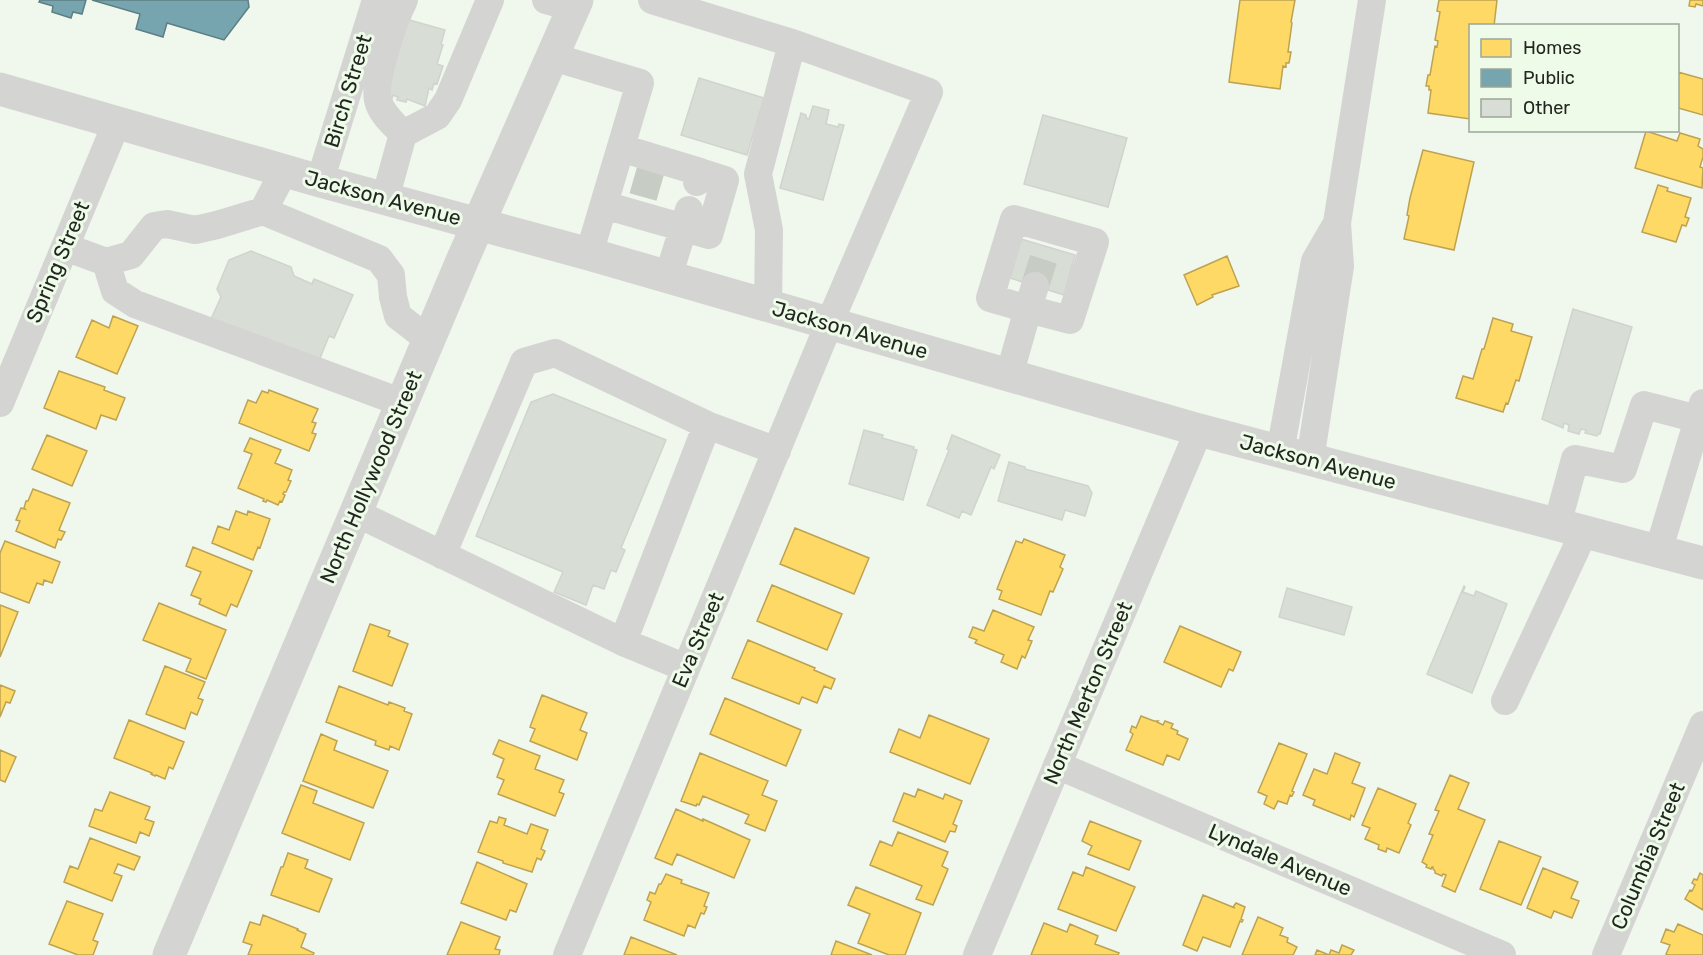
<svg xmlns="http://www.w3.org/2000/svg" width="1703" height="955" font-family="Rubik,sans-serif">
	<rect width="100%" height="100%" fill="#f0f7ed"/>
	<path fill="#ffd966" stroke="#bda351" stroke-width="1.5" d="M1240,0h55l-4,22 1,1 -4,29h3l-2,11h-3v4l-3,-1 -3,23 -51,-7z
		M1439,0h58l-3,26h-24v93l-42,-6 3,-23h-2v-4h-3l2,-11h2l5,-29 2,1 1,-6 -3,-1 5,-28 -3,-1z
		M1690,0h13v6l-7,-2 -1,3 -6,-1z
		M1678,72l25,7v36l-25,-7z
		M1646,131l31,10 3,-8 20,6 -2,7 5,3v8l-3,10 3,1 -1,20 -67,-20z
		M1423,150l51,12 -20,88 -50,-11 5,-23 -2,-1 3,-17z
		M1658,185l10,3 -1,3 24,7 -6,19 4,1 -3,8 -4,-1 -6,17 -34,-10z
		M1227,256l12,30 -27,9 1,2 -16,8 -13,-30z
		M113,316l25,10 -21,48 -41,-17 16,-37 17,8z
		M1493,318l20,6 -2,7 21,6 -13,44 -3,-1 -8,24 -2,-1 -3,9 -47,-14 7,-22 10,3 9,-30h2z
		M59,371l46,16 -1,3 21,8 -9,22 -15,-5 -5,14 -52,-21z
		M269,390l49,19 -6,13 4,1 -4,10 4,1 -7,17 -70,-28 9,-23 8,3 6,-12 6,2z
		M47,435l40,16 -15,35 -40,-17z
		M250,438l31,12 -6,13 17,7 -4,10 3,1 -5,11h-2l-1,2 2,1 -3,7 -2,-1 -2,4 -11,-5 -1,2 -3,-1 1,-2 -26,-11 14,-34 -8,-3z
		M33,489l37,14 -11,27 6,2 -4,8 -3,-1 -3,9 -39,-17 4,-10 -4,-1 5,-12 4,1 -1,-1 2,-7h2z
		M236,511l11,4 1,-4 22,8 -10,29 -2,-1 -5,13 -41,-17 6,-17 11,4z
		M795,528l74,30 -15,36 -74,-30z
		M1024,539l41,16 -5,12 3,2 -10,23 -3,-1 -9,24 -42,-16 3,-8 -5,-2 19,-48 6,2z
		M5,541l55,21 -8,21 -8,-3 -1,5 -6,-2 -8,20 -29,-11v-39z
		M193,547l59,24 -15,36 -6,-3 -5,12 -27,-12 2,-5 -10,-4 10,-23 -15,-6z
		M772,585l70,29 -15,36 -70,-29z
		M159,603l67,27 -20,49 -20,-8 5,-12 -48,-19z
		M0,605l18,7 -18,45z
		M993,610l41,17 -6,13 4,1 -7,17 -3,-2 -5,13 -16,-7 3,-7 -29,-12 2,-3 -8,-3 4,-10 11,4z
		M370,624l20,7 -2,5 20,8 -16,42 -39,-15z
		M1180,626l61,26 -8,19 -4,-2 -8,18 -57,-25z
		M748,640l67,28 -1,2 21,9 -4,10 -7,-3 -7,17 -15,-6 -3,7 -67,-26z
		M165,666l40,16 -7,16 5,2 -6,15 -6,-3 -6,17 -39,-15z
		M0,685l15,6 -5,12 -4,-1 -6,15z
		M339,686l49,19 1,-3 16,6 -1,3 8,3 -13,36 -9,-4 -1,4 -14,-5 1,-4 -50,-19z
		M542,695l45,18 -7,17 7,3 -10,27 -47,-19 5,-12 -5,-2z
		M725,698l76,32 -15,36 -76,-32z
		M929,715l60,24 -19,45 -80,-32 9,-23 21,9z
		M1141,716l13,5h4l-1,1 6,3 2,-4 8,3 -2,4 7,3 -1,3 11,5 -9,21 -12,-5 -4,10 -37,-15 7,-16 -3,-2 2,-6 4,2z
		M129,720l55,22 -11,27 -4,-2 -4,12 -9,-4 -1,1 -4,-2 1,-1 -38,-15z
		M321,734l16,7 -3,9 54,21 -15,37 -70,-27z
		M499,740l41,16 -5,13 29,11 -5,12 5,2 -9,22 -57,-22 6,-14 -7,-3 7,-18 -11,-5z
		M1279,743l28,11 -15,37 2,1 -2,4 -2,-1 -3,9 -9,-3 -4,8 -10,-5 3,-8 -9,-4z
		M0,750l16,7 -11,25 -5,-2z
		M700,753l68,28 -6,14 15,6 -12,30 -20,-8 4,-8 -46,-19 -4,9 -2,-1 -1,2 -15,-5z
		M1335,753l25,10 -8,20 13,5 -11,29 -3,-2 -1,5 -37,-15 2,-5 -12,-5 11,-26 13,5z
		M1450,775l19,8 -11,26 27,11 -30,72 -13,-6 4,-11 -3,-1 -1,2 -7,-3v-2l-2,-2v-2h-1l-1,2 -5,-2 1,-2 -5,-3 11,-27 -4,-1 10,-23 -4,-1z
		M301,785l16,6 -4,12 51,20 -14,37 -68,-27z
		M1378,788l38,16 -8,19 3,2 -12,28 -12,-5 -1,4 -8,-3 1,-4 -14,-6 5,-11 -8,-3z
		M918,789l25,10 2,-5 17,7 -9,23 4,2 -2,6 -5,-1 -5,11 -52,-21 11,-28 11,4z
		M110,792l40,15 -5,12 9,3 -5,14 -9,-4 -4,11 -47,-17 6,-17 7,2z
		M676,809l27,12v-2l47,21 -16,38 -57,-24 -5,11 -17,-7z
		M499,817l7,2 -2,6 23,9 4,-10 17,6 -7,19 4,2 -4,9 -4,-2 -5,14 -29,-9v-2l-25,-9 12,-31 7,2z
		M1090,821l51,20 -12,29 -41,-16 4,-8 -10,-5z
		M898,832l50,20 -6,14 6,3 -15,36 -17,-6 6,-13 -52,-21 10,-24 12,5z
		M90,838l50,19 -6,13 -16,-6 -4,9 8,3 -10,25 -48,-19 6,-16 8,3z
		M1499,841l42,16 -20,48 -41,-16z
		M288,853l20,7 -3,8 27,11 -13,33 -48,-17 10,-28h2z
		M477,862l50,22 -11,28 -6,-2 -4,10 -45,-17z
		M1086,867l49,20 -19,44 -58,-22 15,-37 10,4z
		M1543,868l35,14 -7,16 8,3 -7,17 -18,-7 -3,7 -24,-10z
		M1700,873l3,2v35l-18,-11 5,-9 2,1 3,-6 -3,-2 2,-4 3,1z
		M666,874l16,6 -1,3 28,10 -5,13 3,1 -3,7 -3,-1 -6,15 -7,-3 -4,11 -40,-16 7,-18 -4,-2 3,-8 5,2 4,-10h2z
		M856,887l65,26 -16,42h-16l-31,-12 12,-29 -22,-9z
		M1203,895l32,13 -2,-1 3,-4 9,4 -4,12 2,1 -1,2 -2,-1 -10,26 -27,-10 -6,14 -14,-6z
		M67,901l36,13 -10,26 5,2 -5,13h-15l-29,-11z
		M263,915l35,14 -1,1 9,4 -5,13 13,6 -1,2h-65l4,-10 -9,-3 7,-20 10,3z
		M1258,917l25,11 -3,7 8,3 -1,4 10,5 -4,8h-51z
		M461,922l39,15 -5,12 5,1 -1,5h-52z
		M1044,923l23,9 3,-8 28,12 -3,8 24,9 -1,2h-87z
		M1678,924l25,11v20h-34l-3,-1 4,-9 -9,-3 5,-13 8,3z
		M631,937l46,18h-53z
		M836,941l36,14h-41z
		M1342,945l12,5 -3,5h-36l2,-5 12,5 2,-5 8,3z"/>
	<path fill="#76a5af" stroke="#5d7f84" stroke-width="1.5" d="M40,0h46l-4,14 -9,-2 -2,6 -19,-6 1,-6 -14,-4z
		M92,0h156l1,7 -25,33 -57,-17 -4,14 -27,-8 4,-15z"/>
	<path fill="#d8ded6" stroke="#cfd4cd" stroke-width="1.5" d="M406,19l39,11 -4,14 2,1 -6,19 6,2 -6,18 -3,-1 -2,7 -3,-2 -4,18 -18,-7 -1,3 -9,-2 1,-3 -5,-2 -1,3 -11,-7z
		M699,78l65,20 -17,57 -66,-20z
		M813,106l16,4 -3,14 12,3 1,-3 5,1 -21,75 -43,-12 21,-75 5,2v3l3,1z
		M1043,115l84,23 -19,69 -84,-23z
		M1021,239l54,16 -11,40 -54,-17z
		M251,251l40,16 3,9 18,8 2,-5 39,16 -19,43 -5,-2 -11,27 -107,-44 10,-22 -4,-8 12,-29z
		M1573,309l59,18 -32,107h-2l-1,2 -12,-3 1,-3 -5,-1 -2,5 -11,-3 1,-6 -5,-2 -1,5 -21,-9z
		M553,394l113,46 -45,108 4,2 -9,22 -5,-2 -7,19 -11,-4 -7,20 -32,-13 9,-20 -87,-36 55,-134z
		M864,430l19,5 -1,3 32,9 -1,2 4,1 -14,50 -54,-16z
		M952,435l48,20 -6,14 -3,-2 -20,48 -9,-4 -3,7 -32,-13 22,-55 -2,-1z
		M1009,462l16,5v2l63,17 4,7 -7,23 -20,-6 -3,10 -64,-19z
		M1464,586l1,1 -2,5 11,4 2,-5 31,13 -35,89 -45,-19z
		M1287,588l65,19 -8,28 -65,-18z"/>
	<g fill="none" stroke-linecap="round" stroke-linejoin="round">
		<path stroke="#c7cdc4" stroke-width="28" stroke-dasharray="28 14" stroke-linecap="butt" d="M643,197l8,-28
			M1035,286l12,-38"/>
		<path stroke="#d4d5d2" stroke-width="28" d="M546,0l28,8
			M553,57l87,26 -51,171
			M403,134c-9,-10 -22,-20 -25,-34 -5,-20 16,-80 26,-100
			M621,148l79,24 -3,10
			M320,181l56,-181
			M385,199l18,-65 34,-18 11,-16 42,-100
			M604,205l105,30 16,-55 -25,-8
			M263,211l116,48 12,16 2,22 5,19 31,24
			M65,247l41,15 9,29 20,13 268,99
			M106,262l25,-7 23,-29 13,-2 28,6 22,-5 46,-14 21,-40
			M668,277l21,-67
			M768,307l1,-77 -11,-56 34,-131
			M1009,376l19,-67 -38,-11 24,-79 81,23 -25,78 -42,-11 7,-23
			M0,403l117,-281
			M1280,452l35,-191 22,-38
			M1310,460l30,-194 -3,-43 35,-223
			M356,513l267,129
			M1557,525l18,-66 48,10 21,-64 54,14
			M1658,552l45,-149
			M442,555l82,-193 31,-9 152,72
			M686,668l-63,-26 84,-217 70,26
			M1505,701l79,-169
			M1057,765l445,190
			M567,955l262,-631 100,-232 -137,-49 -140,-43
			M977,955l222,-525
			M1606,955l97,-230"/>
		<path stroke="#d4d5d2" stroke-width="33" d="M0,89l320,92 269,73 610,176 504,133
			M169,955l293,-694 115,-261"/>
	</g>
	<g text-anchor="middle" stroke-width="6" stroke-linejoin="round" paint-order="stroke">
		<g font-size="21" fill="#222620" stroke="#eefbe9">
			<text transform="translate(348 91) rotate(-73)" y="7">Birch Street</text>
			<text transform="translate(383 198) rotate(15)" y="7">Jackson Avenue</text>
			<text transform="translate(58 262) rotate(-67)" y="7">Spring Street</text>
			<text transform="translate(850 330) rotate(16)" y="7">Jackson Avenue</text>
			<text transform="translate(1318 462) rotate(15)" y="7">Jackson Avenue</text>
			<text transform="translate(371 477) rotate(-67)" y="7">North Hollywood Street</text>
			<text transform="translate(698 640) rotate(-67)" y="7">Eva Street</text>
			<text transform="translate(1088 693) rotate(-67)" y="7">North Merton Street</text>
			<text transform="translate(1648 856) rotate(-67)" y="7">Columbia Street</text>
			<text transform="translate(1280 860) rotate(23)" y="7">Lyndale Avenue</text>
		</g>
	</g>
	<rect x="1469" y="24" width="210" height="108" fill="#eefbe9" stroke="#9ca699" stroke-width="1.5"/>
	<rect x="1481" y="39" width="30" height="18" fill="#ffd966" stroke="#9ca699" stroke-width="1.5"/>
	<text x="1523" y="54" font-size="18" fill="#222620">Homes</text>
	<rect x="1481" y="69" width="30" height="18" fill="#76a5af" stroke="#9ca699" stroke-width="1.5"/>
	<text x="1523" y="84" font-size="18" fill="#222620">Public</text>
	<rect x="1481" y="99" width="30" height="18" fill="#d8ded6" stroke="#9ca699" stroke-width="1.5"/>
	<text x="1523" y="114" font-size="18" fill="#222620">Other</text>
</svg>
